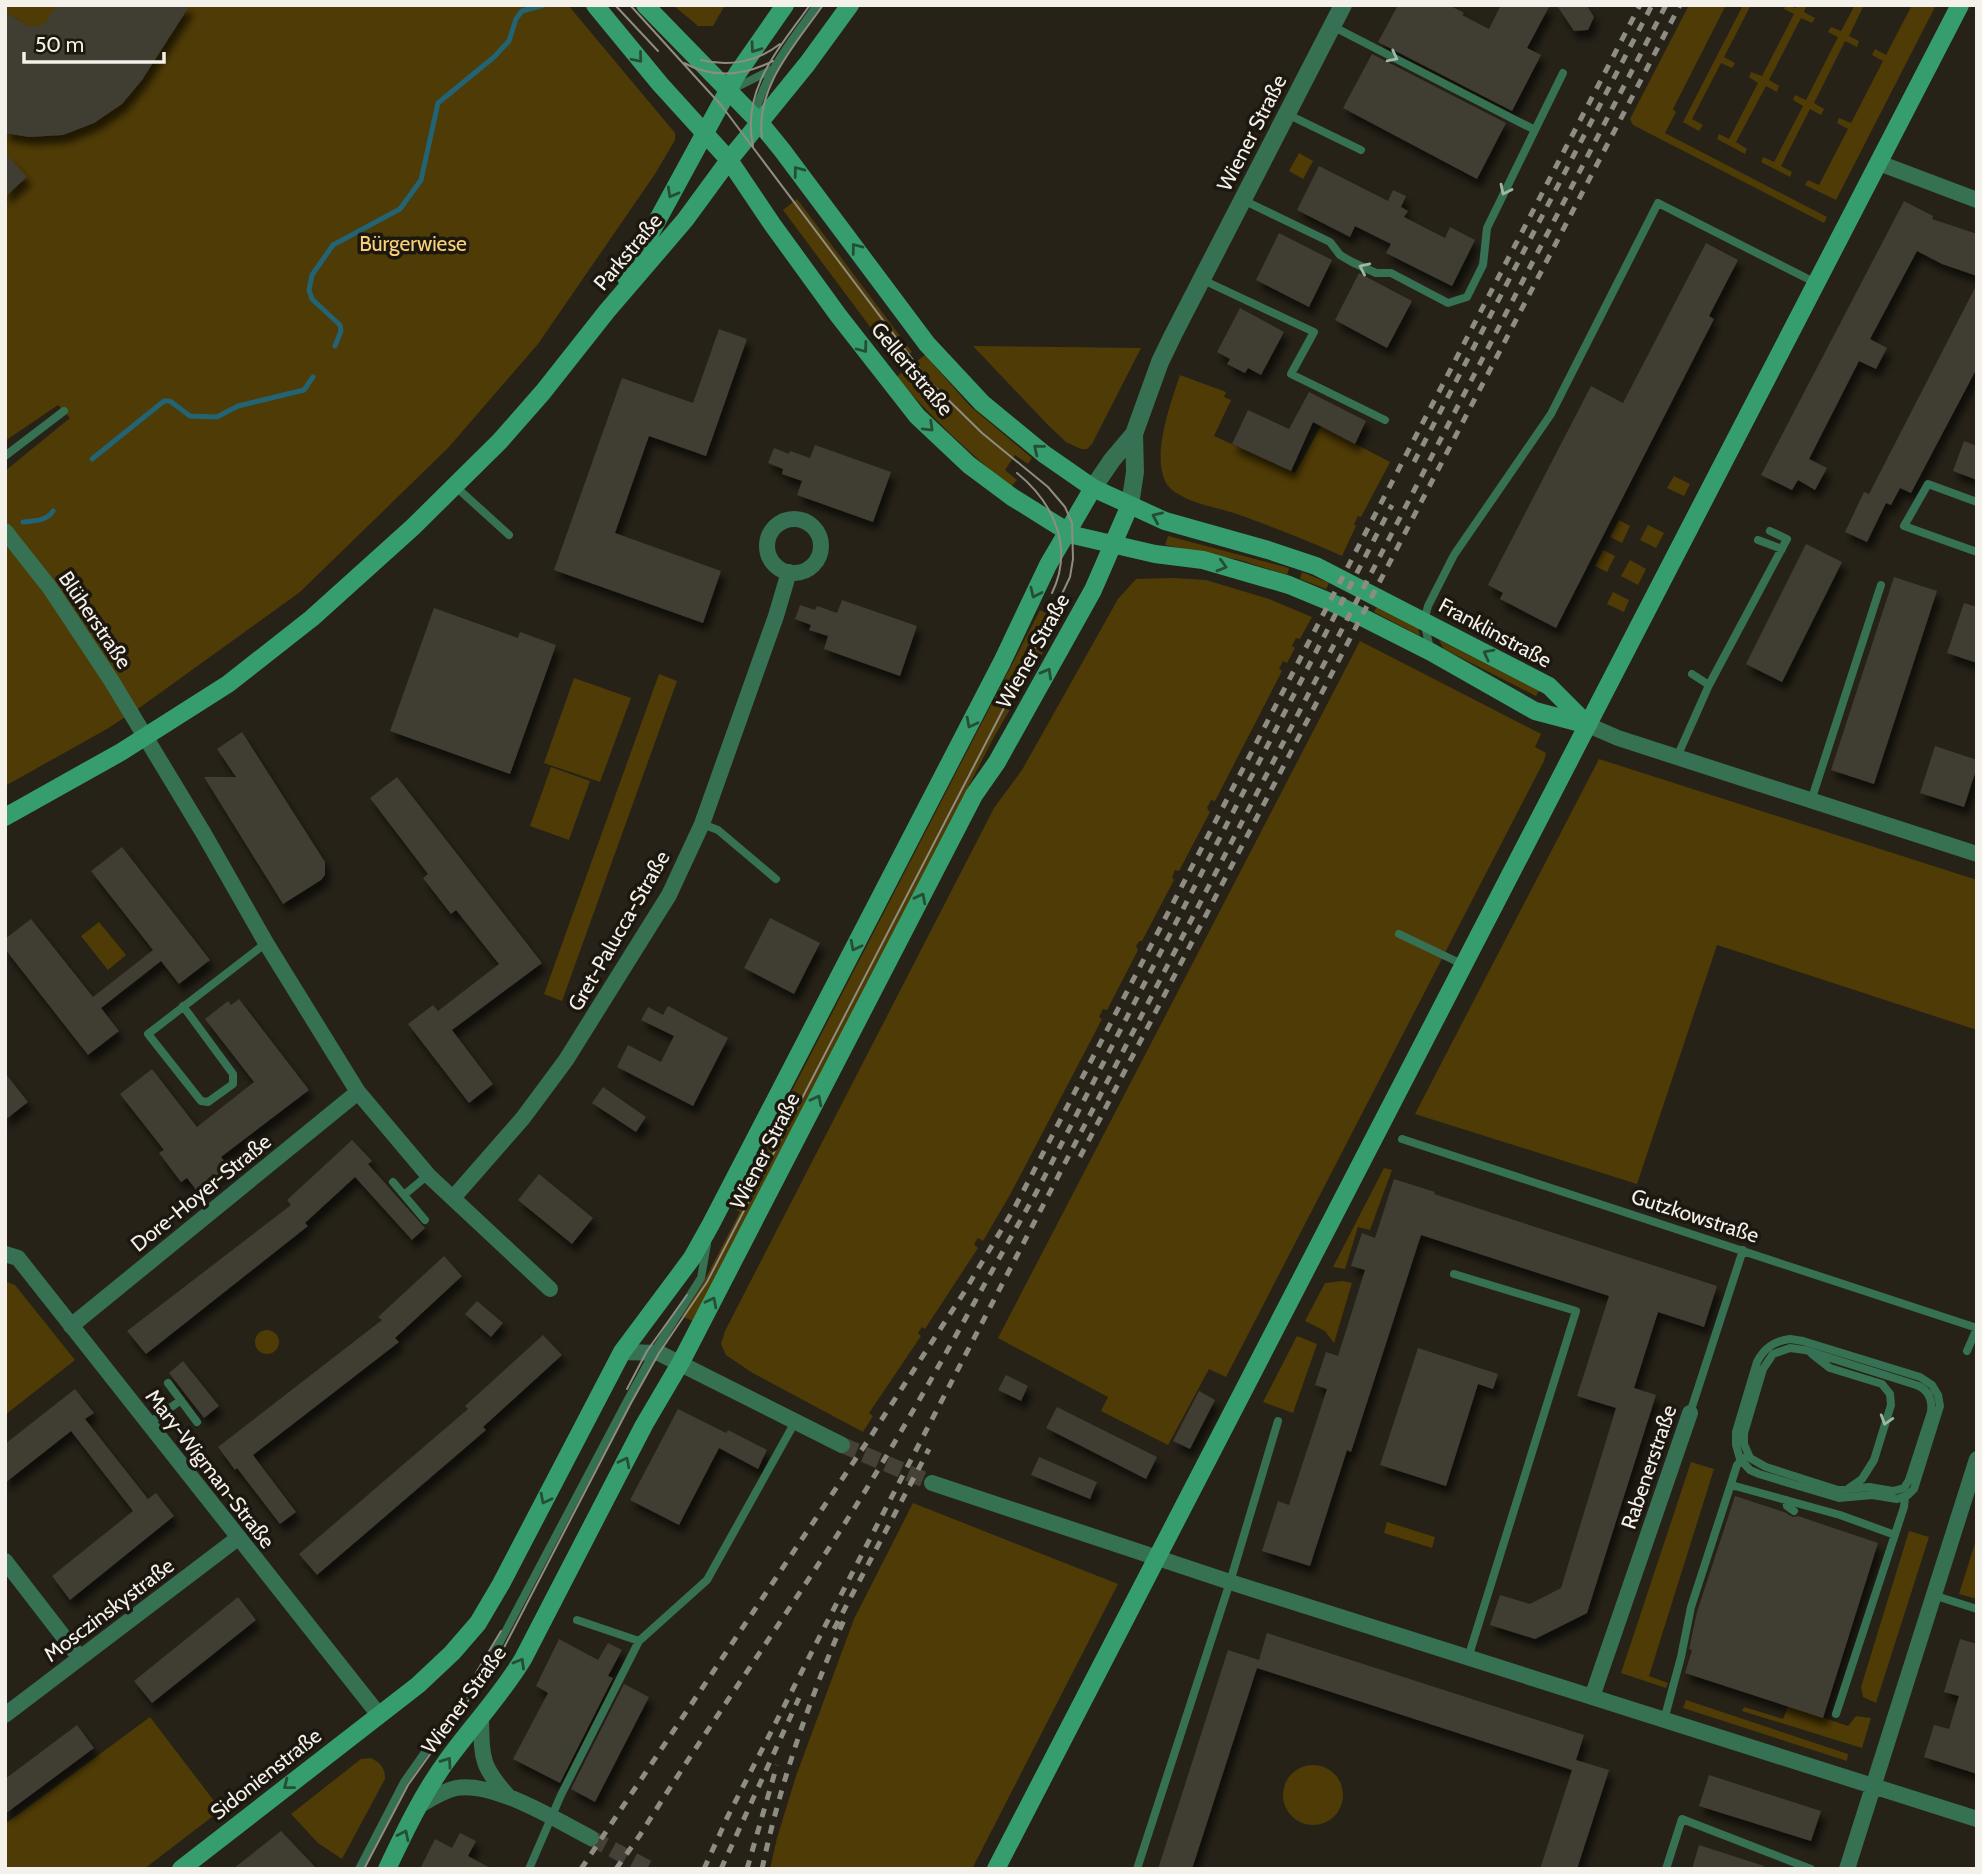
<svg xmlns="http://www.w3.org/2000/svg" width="1982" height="1874" font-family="Cabin,sans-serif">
	<defs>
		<filter id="shadow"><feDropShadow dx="4.5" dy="8" stdDeviation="3.5" flood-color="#0009"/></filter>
	</defs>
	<rect width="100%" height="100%" fill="#262218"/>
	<path fill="#4f3b05" d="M5,5h563l107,128v7l-20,34 -117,170 -90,104 -148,144 -158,114 -35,23 -102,57v-315l65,-53 -12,-13 -53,36z
		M673,5h52l-12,21h-15z
		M1689,5h37l-53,104 3,3 -11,21 162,84 -3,6 -191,-98 -3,-6z
		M1743,5h8l-27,52 11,6 -3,5 -11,-5 -29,56 11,6 -4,6 -16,-9z
		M1786,5l10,3 2,-3h9l-3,7 11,6 -3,5 -11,-5 -32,62 10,6 -2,6 -11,-6 -30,56 11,7 -2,5 -28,-15 2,-5 10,5 29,-56 -9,-6 2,-5 11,4 32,-62 -10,-5z
		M1855,5h9l-15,31 10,5 -2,6 -12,-6 -31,62 10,6 -3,6 -11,-6 -29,57 11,6 -2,5 -29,-15 2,-5 11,5 29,-56 -10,-6 2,-5 11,5 32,-63 -10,-5 3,-5 10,4z
		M1912,5h24l-100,195 -31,-15 3,-5 11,5 29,-56 -11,-6 2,-5 12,5 32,-62 -11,-6 3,-6 11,6z
		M1299,153l14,8 -10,18 -14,-8z
		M797,199l115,153 -15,11 -114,-153z
		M973,346l168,2 -49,96 -5,5h-6l-15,-7 -19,-18z
		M925,355l45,51 62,52 -4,6 -13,-9 -10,15 12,10 -6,7c-42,-34 -79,-69 -115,-110z
		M1180,375l46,17 -2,5 7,3 -17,36 81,37 26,-47 69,36 -29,55 -3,-1 -4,8 2,2 -14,30c-35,-16 -69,-29 -105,-42 -16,-5 -32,-8 -47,-14 -9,-4 -21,-10 -25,-19 -13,-28 6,-79 15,-106z
		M1674,476l16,8 -6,12 -17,-8z
		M1619,520l11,6 -8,17 -12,-6z
		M1648,525l16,8 -8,15 -16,-8z
		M1168,536l121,32 -2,7 -47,-15 -75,-15z
		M1603,550l12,6 -8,16 -12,-6z
		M1630,560l16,9 -8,16 -17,-9z
		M1302,572l27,11 -3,6 -26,-10z
		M1173,578l33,2 63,19 43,18 -12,22 -4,-1 -4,8 3,2 -8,15 -4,-2 -4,8 3,2 -67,130 -4,-1 -4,8 3,4 -31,59 -4,-1 -3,7 2,3 -32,61h-3l-3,5 2,4 -31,60 -4,-1 -4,8 3,2 -91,174 -28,48 -5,-3 -4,6 4,4 -53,81 -3,-2 -4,6 3,3 -52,77 4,3 -10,16 -112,-60 -25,-17 -5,-11 4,-13 269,-523 28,-38 96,-171 18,-20z
		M1613,592l16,8 -5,12 -17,-8z
		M1377,607l41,21 2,8 -46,-24z
		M1040,610l21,11 -67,116 -301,584 -12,-5 23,-35 36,-69 -8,-5z
		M1439,640l100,51 -3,5 -92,-47z
		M1360,641l181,93 -6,13 11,6 -2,8 -318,616 -17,-8 -41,76 -67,-34 7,-14 -110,-59z
		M659,674l18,7 -115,320 -18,-7z
		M574,678l57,20 -31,84 -56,-19z
		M1599,759l378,121v150l-260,-85 -80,239 -222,-70z
		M551,767l39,14 -21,59 -39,-14z
		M99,922l27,33 -18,15 -27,-34z
		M1384,1168l8,2 -22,60 -12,-3 -13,42 -12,-2z
		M5,1281l10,4 60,75 -70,55z
		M1343,1281l9,2 -18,60 -9,-12 -20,-10 20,-38z
		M255 1342a12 12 0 1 1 24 0a12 12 0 1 1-24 0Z
		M1297,1336l20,8 -24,69 -30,-11z
		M1691,1462l23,7 -65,207 19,7 -2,5 -45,-15z
		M913,1503l205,81 -146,285h-202l7,-31 19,-62 58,-157z
		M1387,1522l48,15 -3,11 -48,-15z
		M1909,1531l20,6 -53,166 -13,-6 -2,-10z
		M1977,1537v62l-18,-5z
		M1686,1700l162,54 -1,7 -164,-53z
		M1788,1706l60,20 8,-10 15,2 -9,30 -120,-37 2,-4 39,12z
		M150,1717l71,93 -77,59h-139v-45z
		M371,1758c10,5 14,10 14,21l-43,80 -24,-16 -27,-29 70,-55z
		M1283 1795a30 30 0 1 1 60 0a30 30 0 1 1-60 0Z"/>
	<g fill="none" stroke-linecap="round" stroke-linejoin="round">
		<path stroke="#226374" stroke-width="5" d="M335,346l6,-15 -1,-6 -28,-26 -3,-9 3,-15 21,-30 67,-36 21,-29 17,-77 56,-46 15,-16 7,-22 6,-8 22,-6
			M92,459l72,-58h6l20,15 27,1 21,-11 66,-16 9,-13
			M23,522c11,-1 24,-1 30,-11"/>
	</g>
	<path fill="#413c32" filter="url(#shadow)" d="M58,5h132l-48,75 -20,24 -28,19 -31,12 -34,2 -24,-4v-121l23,14h9l6,-1z
		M1398,5h51l15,8 -2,2 27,14 12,-24h49l-23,43 14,7 -29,56 -134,-69z
		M1587,6l7,11 -6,13 -14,1 -16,-24z
		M1372,54l134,69 -29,56 -134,-71z
		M5,153l22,24 -22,20z
		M1319,166l69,35 5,-11 13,6 -5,11 7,4 -4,6 41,21 5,-11 25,13 -23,46 -66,-33 5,-9 -36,-18 -5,11 -53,-27z
		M1904,201l29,15 -1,3 45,15v42l-35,-12 -25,-13 -47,88 17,9 -11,21 -17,-8 -50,98 18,9 -12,22 -17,-10 -6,10 -31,-15z
		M1279,233l53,27 -23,47 -53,-27z
		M1706,243l32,17 -29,56 5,3 -158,309 -56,-29 3,-6 -15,-8 103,-199 32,17z
		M1359,273l53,28 -25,47 -52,-28z
		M1977,284v84l-66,125 -11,-5 -9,17 -5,-2 -19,39 -22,-10 19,-40 5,2z
		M1240,308l44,24 -23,43 -13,-7 -3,5 -18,-9 3,-5 -13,-7z
		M719,329l28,10 -41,117 -57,-20 -34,97 106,38 -18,52 -149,-53 68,-192 71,25z
		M1309,392l57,29 -11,23 -42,-22 -22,49 -59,-27 16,-34 41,19z
		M1964,441l13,5v34l-24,-9z
		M815,445l76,27 -18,50 -76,-27 5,-14 -20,-7 1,-5 -15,-6 6,-15 15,6 1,-3 20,7z
		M1806,544l36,18 -60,120 -36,-18z
		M1894,577l43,14 -63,193 -43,-14z
		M842,600l75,26 -17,50 -76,-27 4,-13 -19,-6 2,-5 -16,-6 5,-14 15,5 2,-4 20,7z
		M1964,603l13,4v56l-30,-10z
		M434,608l84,30 2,-6 36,13 -46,129 -120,-43z
		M242,732l83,130v13l-4,5 -38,24 -79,-127h32l-19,-28z
		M1935,746l42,14v7l-13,40 -44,-14z
		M397,777l145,186 -90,67 41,54 -24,19 -61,-79 25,-19 5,6 61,-47 -43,-54 -5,4 -28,-36 5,-4 -58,-76z
		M122,847l88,113 -31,24 -18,-23 -60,47 18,23 -31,24 -83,-106v-10l26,-20 62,78 60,-47 -62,-79z
		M770,918l50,25 -26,51 -50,-26z
		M239,999l70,91 -88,67 8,10 -32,24 -10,-13 -6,4 -22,-29 5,-3 -44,-56 32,-25 45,58 57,-45 -49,-63 23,-18 3,4z
		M668,1006l60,32 -35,68 -76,-39 11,-22 33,17 13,-26 -33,-16 7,-13 15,8z
		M5,1073l23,29 -23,18z
		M603,1087l43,30 -10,15 -44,-29z
		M352,1140l20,21 -4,3 57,64 -13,12 -57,-63 -50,46 3,3 -162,128 -19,-23 164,-126 -4,-5z
		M539,1174l54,44 -21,26 -54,-44z
		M1394,1179l41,13 -1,2 283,92 -13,41 -46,-15 -24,76 22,7 -69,218 -52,26 -45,-14 10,-30 30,9 31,-16 55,-180 -39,-12 32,-100 -188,-61 -70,217 -4,-2 -37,116 -48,-15 16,-50 11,4 38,-116 -12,-4 11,-33 12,4 27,-86 -14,-4 11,-33 13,5z
		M444,1256l18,20 -67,62 4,4 -146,113 43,57 -16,12 -43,-56 -2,2 -17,-23 164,-127 -4,-3z
		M477,1301l26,22 -12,14 -26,-23z
		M543,1335l19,20 -79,72 3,3 -169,145 -18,-21 169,-145 -3,-3z
		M1418,1348l80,26 -5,15 -15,-5 -32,102 -66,-21z
		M183,1361l36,45 -15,12 -35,-45z
		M1006,1375l22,11 -7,15 -23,-11z
		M75,1389l19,24 -9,6 63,80 8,-6 18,23 -104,84 -18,-24 81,-65 -62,-80 -66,52v-39z
		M1199,1391l16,9 -25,49 -17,-8z
		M1057,1407l100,50 -11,22 -100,-51z
		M678,1409l48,24 2,-3 39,20 -9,19 -39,-21 -40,77 -49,-25z
		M1039,1457l58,25 -7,17 -59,-24z
		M1735,1496l49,16 9,5 5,-1 80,27 -55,175 -138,-45 7,-23 -3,-1 8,-37z
		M238,1597l18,23 -104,83 -18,-22z
		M1267,1633l317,102 -8,25 33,10 -32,99h-37l32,-99 -315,-102 -65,201h-34l70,-219 31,10z
		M559,1639l39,21 10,-17 14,7 -14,26 5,2 -53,105 -47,-24 35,-66 -12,-7z
		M1960,1639l17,5v130l-53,-17 10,-32 15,4 10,-33 -15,-4z
		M624,1684l25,13 -54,105 -24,-13z
		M77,1725l17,23 -89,66v-35z
		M1709,1775l112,36 -10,30 -112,-35z
		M281,1831l36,38h-84z
		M460,1833l16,8 -8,15 24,13h-72l15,-30 17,9z
		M1699,1845l65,21 -1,3h-71z"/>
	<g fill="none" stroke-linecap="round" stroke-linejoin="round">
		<path stroke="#454138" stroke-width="16" stroke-dasharray="16 8" stroke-linecap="butt" d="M842,1445l90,38
			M591,1838l58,31"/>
		<path stroke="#367153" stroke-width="8" d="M733,89l38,-19
			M1287,114l74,36
			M755,115c10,-43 38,-75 62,-110
			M1535,130l28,-57
			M1243,200l87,42 10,13 12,7 24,11h15l57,30 19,-6 16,-32 4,-37 48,-98 -203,-104
			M1203,280l111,52 -23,42 94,46
			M5,456l59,-45
			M455,486l54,49
			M1977,502l-49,-18 -24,42 73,26
			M1758,540l24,9
			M1430,649l-6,-28 4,-15 26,-51 97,-141 107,-211 158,80
			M1692,674l17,11
			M1677,757l32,-72 78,-146 -17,-8
			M1811,801l70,-216
			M702,824l16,6 58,49
			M1399,934l65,31
			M183,1006l50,68v10l-25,18 -7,-1 -53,-67 118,-91
			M1402,1139l575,189
			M393,1182l32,38
			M404,1195l24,-20
			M1454,1274l122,37 -108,347
			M1790,1339l13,2 117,36 12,8 6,10 2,11 -26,83 -6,6 -11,4 -25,-4 -33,3 -80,-24 -9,-4 -10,-11 -4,-14v-13l21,-70c7,-14 17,-21 33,-23z
			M1790,1348l15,2 108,34c14,4 20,13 18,28l-22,68 -5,8 -11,3 -24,-4 -31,3 -72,-23 -16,-9 -6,-14v-11l19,-64 10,-15z
			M1967,1351l10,-23
			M1812,1354l18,14 52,16 8,10 1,11 -17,55 -12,19 -13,9
			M168,1383l29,39
			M1690,1413l53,-163
			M148,1424l33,-24
			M1730,1487l7,-22 8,-8
			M1786,1500l1,6 7,5
			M1933,1595l44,14
			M577,1620l62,21
			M1836,1714l68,-207 1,-10
			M1664,1720l17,-63 10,-50 39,-120 5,-1 105,29 55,20
			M359,1869l45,-87 88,-125 135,-256 27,-49 47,-74 6,-34
			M529,1869l32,-74 78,-154 68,-61 88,-158
			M1137,1869l93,-287 48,-161
			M1666,1869l16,-50 129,50"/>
		<path stroke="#367153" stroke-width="16" d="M1879,163l98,37
			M767 546a27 27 0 1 1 54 0a27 27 0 1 1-54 0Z
			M5,531l45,57 61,92 93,154 62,109 92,149 70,83 122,114
			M1588,725l30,13 359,116
			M453,1198l70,-80 43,-58 103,-165 33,-71 74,-208 13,-44
			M5,1254l13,4 361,457
			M71,1326l287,-234
			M622,1352l37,1 183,92
			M932,1483l298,99 747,237
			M5,1561l75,97
			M1592,1697l98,-284
			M5,1715l233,-177
			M481,1719c1,40 0,47 27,77
			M417,1807c12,-7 25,-16 39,-19 38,-7 102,33 135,50
			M1847,1869l130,-410"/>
		<path stroke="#367153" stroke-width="18" d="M1093,488l19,-28 22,-26 26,-72 13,-27 170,-330
			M1130,505l5,-33 -1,-38"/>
		<path stroke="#369e6e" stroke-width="18" d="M595,5l65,79 69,76 43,64 66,91 79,101 52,49 43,32 61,38 82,19 48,6 86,25 53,22 89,45 104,59 53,14
			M645,5l115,118 22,27 145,194 55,59 62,51 49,34 72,33 103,29 48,16 233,120 38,38
			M626,278l111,-204 48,-69
			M5,817l116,-65 107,-68 84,-66 101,-91 87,-86 43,-49 64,-81 78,-91 44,-60 78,-96 43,-59
			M181,1869l237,-184 34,-32 26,-30 23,-39 121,-232 70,-94 19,-34 291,-562 46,-97 45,-77
			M387,1869c18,-38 36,-76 61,-110 25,-34 53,-64 75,-100l121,-234 37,-63 293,-567 23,-33 96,-172 37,-85
			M996,1869l964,-1864"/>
		<path stroke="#8f8c84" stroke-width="2" d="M615,5l43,46
			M701,60c28,7 56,2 79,-16
			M684,63c30,16 59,13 89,-2
			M762,138c-7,-51 34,-94 61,-133
			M753,146c-12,-57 26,-97 57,-141
			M1017,473c37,30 57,75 35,120
			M627,1389l20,-38 40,-56
			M476,1673l25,-42
			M364,1869l44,-84 90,-126 133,-256 28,-50 48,-71 345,-667 18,-38 3,-18 -1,-36 -7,-16 -17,-20 -66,-54 -54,-53 -207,-275 -91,-100"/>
		<path stroke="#8f8c84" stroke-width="5" stroke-dasharray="9 9" stroke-linecap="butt" d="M1414,462l238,-457
			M1080,1157l600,-1152
			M834,1629l95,-180
			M581,1869l290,-433 92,-142 52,-87 625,-1202
			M616,1869l24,-34c73,-117 154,-229 227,-347 59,-96 113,-197 169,-295l356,-688
			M704,1869l23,-51 119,-233 820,-1580
			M721,1869l78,-171
			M747,1869l30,-104
			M762,1869c18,-85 47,-169 82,-249"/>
	</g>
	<defs><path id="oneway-chevron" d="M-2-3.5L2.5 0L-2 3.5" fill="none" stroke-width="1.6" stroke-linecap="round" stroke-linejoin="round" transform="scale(1.75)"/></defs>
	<g stroke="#264e35">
		<use href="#oneway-chevron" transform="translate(755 48) rotate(125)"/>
		<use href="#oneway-chevron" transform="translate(638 58) rotate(50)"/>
		<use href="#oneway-chevron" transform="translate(798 171) rotate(-127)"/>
		<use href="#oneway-chevron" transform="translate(672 193) rotate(119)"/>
		<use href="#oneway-chevron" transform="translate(856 248) rotate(-127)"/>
		<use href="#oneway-chevron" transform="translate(863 348) rotate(53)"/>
		<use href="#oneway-chevron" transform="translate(929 427) rotate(44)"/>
		<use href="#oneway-chevron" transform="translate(1038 449) rotate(-141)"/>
		<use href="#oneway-chevron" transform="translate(1157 517) rotate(-156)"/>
		<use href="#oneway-chevron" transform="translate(1222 566) rotate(16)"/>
		<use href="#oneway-chevron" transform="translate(1035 593) rotate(115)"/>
		<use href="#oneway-chevron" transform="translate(1488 654) rotate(-152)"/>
		<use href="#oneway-chevron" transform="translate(1047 673) rotate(-61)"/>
		<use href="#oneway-chevron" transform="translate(971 723) rotate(117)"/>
		<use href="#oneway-chevron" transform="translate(921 898) rotate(-63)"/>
		<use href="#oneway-chevron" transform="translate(855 946) rotate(117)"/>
		<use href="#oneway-chevron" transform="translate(817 1100) rotate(-63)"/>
		<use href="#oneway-chevron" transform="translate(712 1302) rotate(-63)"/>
		<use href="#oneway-chevron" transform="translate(625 1462) rotate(-63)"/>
		<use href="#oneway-chevron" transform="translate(545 1499) rotate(117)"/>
		<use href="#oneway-chevron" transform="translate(520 1663) rotate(-60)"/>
		<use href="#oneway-chevron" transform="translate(447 1762) rotate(-55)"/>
		<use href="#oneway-chevron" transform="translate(288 1785) rotate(142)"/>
		<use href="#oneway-chevron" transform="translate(404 1835) rotate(-64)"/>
	</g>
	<g stroke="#9eb7a7">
		<use href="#oneway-chevron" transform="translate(1393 57) rotate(27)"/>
		<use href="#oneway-chevron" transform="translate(1505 190) rotate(116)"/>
		<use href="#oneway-chevron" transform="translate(1364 268) rotate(-155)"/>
		<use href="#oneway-chevron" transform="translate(1886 1420) rotate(107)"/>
	</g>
	<g text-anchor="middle" stroke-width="7" stroke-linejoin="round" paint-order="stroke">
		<g font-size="21" fill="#f4f1eb" stroke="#1c180f">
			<text transform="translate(1252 133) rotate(-63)" y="7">Wiener Straße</text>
			<text transform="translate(628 252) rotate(-50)" y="7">Parkstraße</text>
			<text transform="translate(912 369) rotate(50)" y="7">Gellertstraße</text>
			<text transform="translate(95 620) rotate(56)" y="7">Blüherstraße</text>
			<text transform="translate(1495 633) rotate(28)" y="7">Franklinstraße</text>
			<text transform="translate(1033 651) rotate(-61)" y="7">Wiener Straße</text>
			<text transform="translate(619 931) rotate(-60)" y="7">Gret-Palucca-Straße</text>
			<text transform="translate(765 1151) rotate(-63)" y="7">Wiener Straße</text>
			<text transform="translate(201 1193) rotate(-39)" y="7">Dore-Hoyer-Straße</text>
			<text transform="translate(1695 1216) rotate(18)" y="7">Gutzkowstraße</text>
			<text transform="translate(1649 1467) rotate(-71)" y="7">Rabenerstraße</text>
			<text transform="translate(210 1469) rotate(52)" y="7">Mary-Wigman-Straße</text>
			<text transform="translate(109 1610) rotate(-37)" y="7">Mosczinskystraße</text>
			<text transform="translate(464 1700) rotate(-54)" y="7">Wiener Straße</text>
			<text transform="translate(266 1774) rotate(-38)" y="7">Sidonienstraße</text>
		</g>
		<g font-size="21" fill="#f9d077" stroke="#1c180f">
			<text x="413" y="251">Bürgerwiese</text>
		</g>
	</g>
	<rect width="1982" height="1874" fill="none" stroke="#f4f1eb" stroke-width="14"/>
	<path d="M24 52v10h140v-10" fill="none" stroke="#f4f1eb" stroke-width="3.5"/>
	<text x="35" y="52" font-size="21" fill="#f4f1eb" stroke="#1c180f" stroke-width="5" paint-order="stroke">50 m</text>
</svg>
